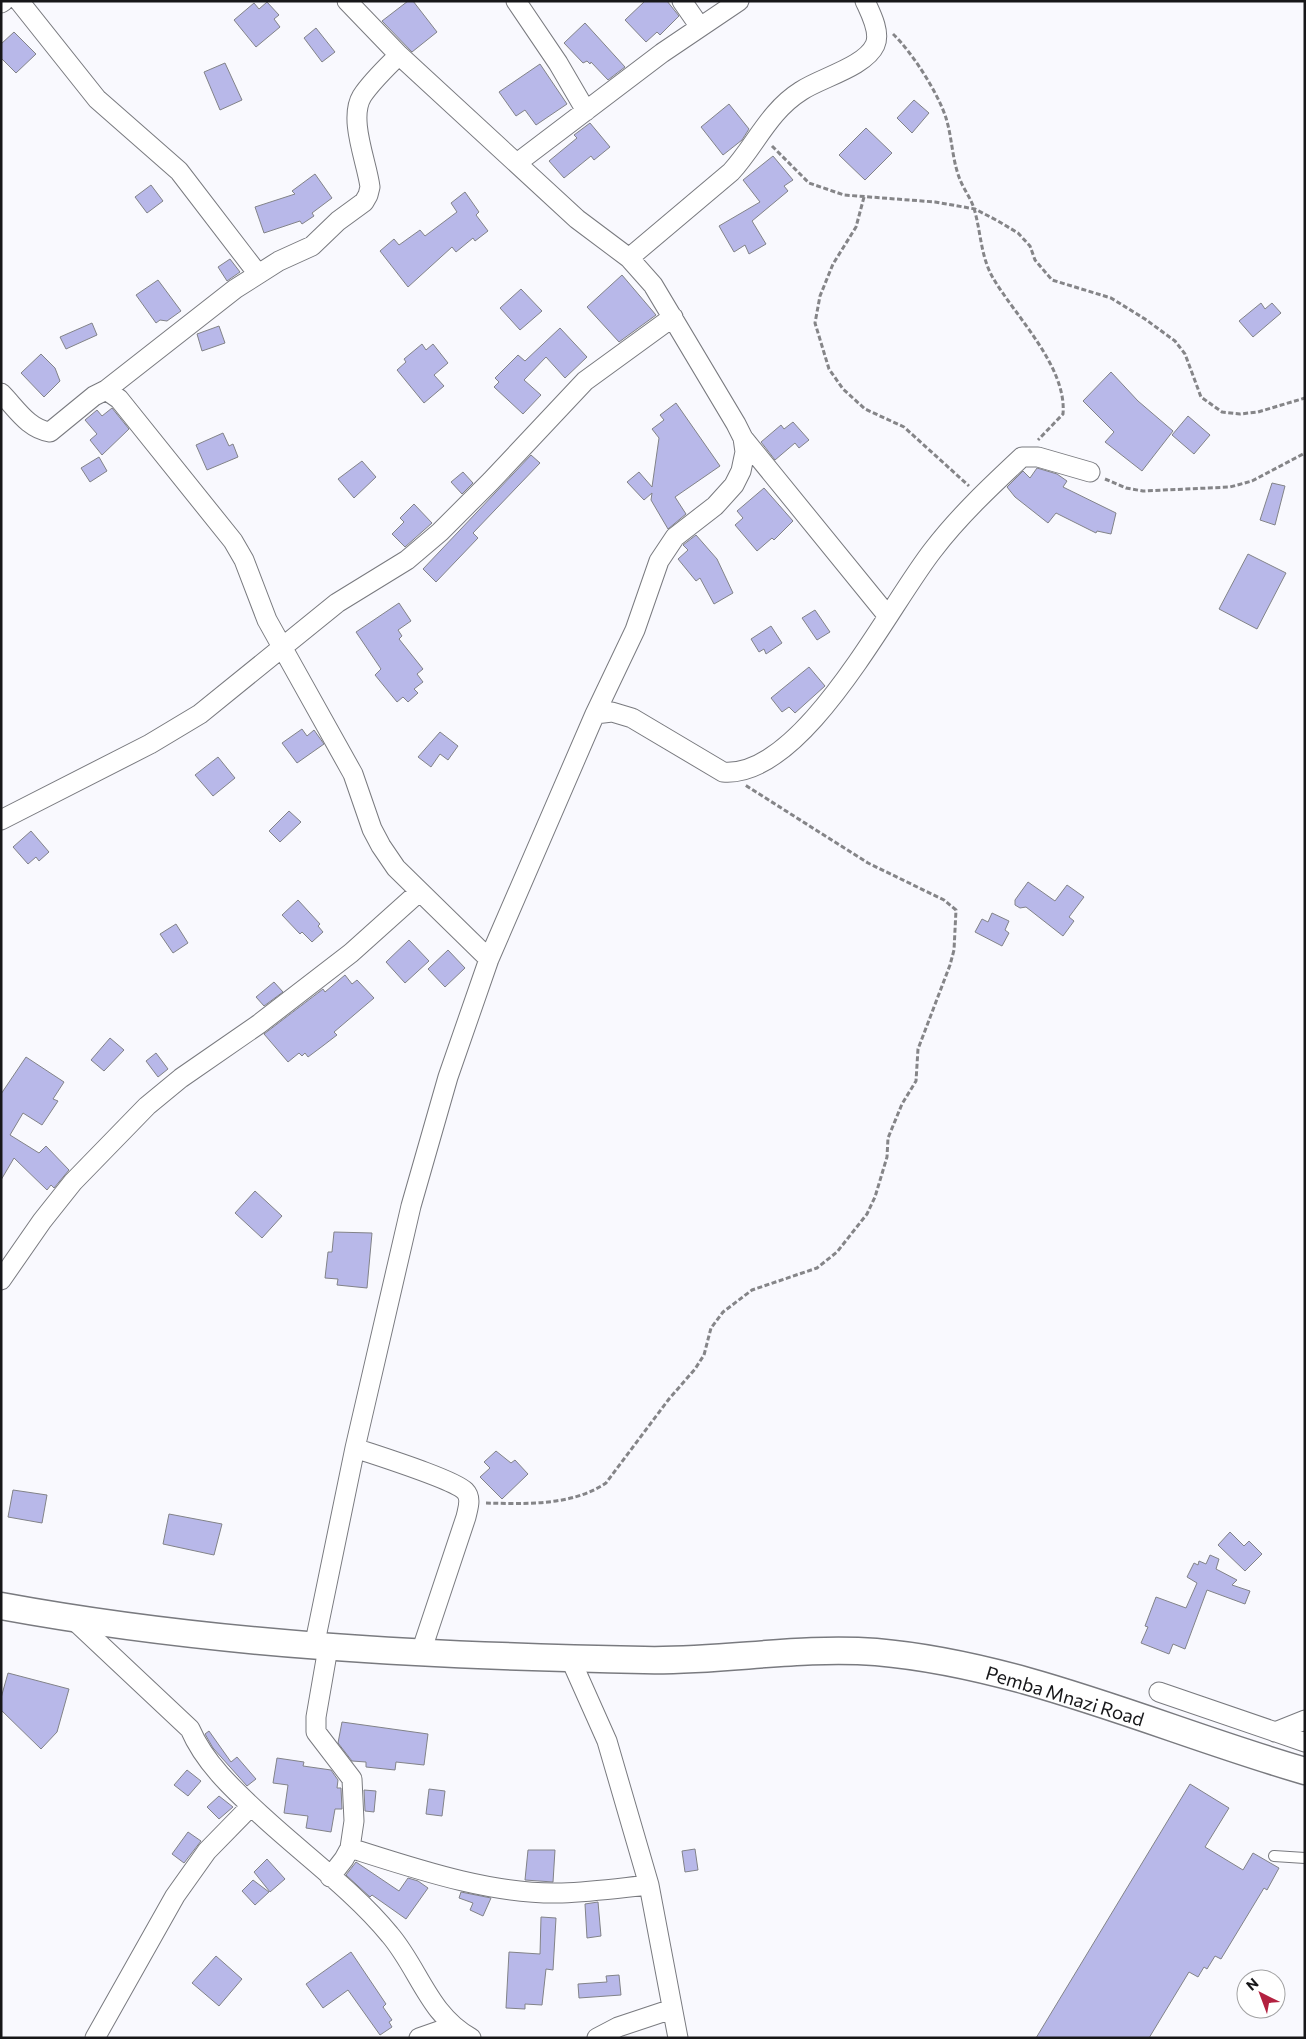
<svg xmlns="http://www.w3.org/2000/svg" width="1306" height="2039" font-family="Commissioner,sans-serif">
	<rect width="100%" height="100%" fill="#f9f9fe"/>
	<path fill="#b8b8e9" stroke="#828388" d="M408,1h5l24,31 -25,20 -30,-31z
		M645,1h22l12,15 -19,19 -3,-3 -11,10 -21,-22z
		M267,2l12,13 -5,4 6,8 -24,20 -22,-27 20,-17 5,6z
		M585,23l40,44 -17,13 -17,-18 -1,2 -3,-3 -4,2 -19,-20z
		M316,28l19,24 -13,10 -18,-24z
		M14,32l22,22 -20,19 -15,-15v-14z
		M225,63l17,37 -22,10 -16,-38z
		M540,64l27,40 -31,21 -11,-15 -9,6 -17,-24z
		M914,100l15,13 -17,20 -15,-15z
		M729,104l20,25 -7,11 -19,15 -22,-28z
		M590,123l20,24 -16,13 -3,-4 -27,22 -15,-17 28,-23 -3,-3z
		M866,128l26,25 -27,27 -26,-25z
		M773,156l20,24 -9,6 4,5 -36,30 14,23 -17,10 -4,-9 -11,7 -15,-26 41,-24 -17,-22z
		M315,174l17,24 -20,15 2,3 -12,8 -2,-3 -36,12 -9,-26 40,-13 -3,-3z
		M151,185l12,16 -16,12 -12,-16z
		M465,192l14,20 -3,3 12,16 -13,10 -2,-3 -17,14 -4,-5 -44,40 -28,-36 14,-12 5,6 21,-15 5,6 32,-24 -6,-9z
		M230,259l10,13 -13,9 -9,-14z
		M622,275l34,40 -37,27 -32,-35z
		M158,280l23,31 -14,10 -7,-1 -4,3 -20,-28z
		M521,289l21,22 -22,19 -20,-22z
		M1261,303l4,6 7,-6 9,10 -28,24 -14,-16z
		M92,323l5,12 -31,14 -6,-12z
		M219,326l6,17 -23,8 -5,-17z
		M560,328l27,29 -22,21 -19,-21 -22,23 17,15 -18,19 -29,-27 5,-5 -4,-4 23,-23 7,6z
		M422,344l4,6 7,-6 15,19 -14,12 10,11 -20,17 -27,-33 9,-8 -2,-3z
		M41,354l14,14 5,13 -16,16 -23,-24z
		M1111,372l27,29 35,30 -31,40 -37,-29 9,-10 -31,-31z
		M676,403l44,63 -45,31 11,17 -18,15 -17,-29 1,-7 -8,7 -17,-18 12,-10 13,15 7,-49 -7,-9 12,-9 -4,-5z
		M112,408l17,21 -27,26 -12,-15 7,-6 -12,-14 12,-10 5,6z
		M1188,416l22,19 -16,19 -22,-19z
		M793,422l16,18 -10,8 -4,-5 -20,17 -14,-18 20,-17 3,4z
		M223,433l6,13 4,-2 5,13 -31,13 -11,-25z
		M531,455l9,8 -67,70 5,5 -42,44 -13,-13z
		M99,457l8,14 -17,11 -9,-14z
		M362,461l14,16 -22,21 -16,-19z
		M1037,468l20,6 10,7 -4,6 53,26 -5,21 -14,-3 -1,2 -40,-20 -8,10 -33,-26 -8,-10 16,-16 7,7z
		M463,472l10,11 -11,11 -11,-12z
		M1272,483l13,3 -10,39 -15,-5z
		M764,488l29,33 -19,19 -2,-2 -15,13 -22,-26 8,-7 -6,-7z
		M414,504l18,19 -27,24 -13,-13 12,-12 -4,-4z
		M696,535l21,24 16,34 -19,11 -14,-26 -4,3 -18,-22 10,-9 -5,-5z
		M1248,554l38,19 -29,56 -38,-20z
		M399,603l12,18 -13,9 4,6 -3,3 24,30 -6,5 6,8 -9,7 4,4 -10,9 -5,-5 -6,5 -22,-27 6,-6 -25,-37z
		M815,610l15,22 -13,8 -15,-22z
		M771,626l11,17 -16,11 -2,-5 -5,3 -8,-13z
		M809,667l16,19 -30,27 -6,-6 -7,5 -11,-14z
		M302,729l5,7 7,-6 10,14 -27,19 -15,-20z
		M440,732l18,14 -10,14 -8,-6 -9,13 -13,-10z
		M218,757l17,21 -22,18 -18,-21z
		M289,811l12,11 -21,20 -11,-11z
		M31,831l18,21 -10,9 -3,-4 -8,7 -15,-17z
		M1028,882l27,19 12,-16 17,12 -15,20 5,4 -11,15 -37,-29 -6,1 -5,-3v-5z
		M298,900l22,24 -2,2 5,6 -11,10 -10,-10 -2,2 -18,-19z
		M992,913l17,8 -4,9 4,3 -7,13 -27,-14 7,-13 6,3z
		M176,924l12,19 -15,10 -13,-19z
		M409,940l20,21 -24,22 -19,-21z
		M448,950l17,18 -20,19 -17,-18z
		M345,975l7,9 5,-4 17,18 -40,34 3,3 -13,10 -16,12 -3,-4 -3,3 -3,-3 -11,9 -24,-28 59,-45 2,3z
		M274,982l9,10 -19,14 -8,-9z
		M110,1038l14,12 -20,21 -13,-11z
		M156,1053l12,16 -10,8 -12,-16z
		M26,1057l38,25 -11,17 5,2 -16,24 -19,-12 -13,22 29,18 7,-7 23,24 -15,18 -3,-3 -4,5 -33,-32 -13,22v-86z
		M255,1191l27,25 -20,22 -27,-25z
		M334,1232l38,1 -5,55 -30,-3 1,-6 -13,-1 3,-26h4z
		M496,1451l15,12 4,-3 13,14 -26,25 -22,-22 10,-9 -6,-6z
		M13,1490l34,5 -5,28 -34,-6z
		M169,1514l53,10 -8,31 -51,-11z
		M1230,1532l14,14 5,-5 13,13 -17,17 -27,-26z
		M1210,1555l9,4 -3,10 21,11 -5,5 18,6 -5,13 -38,-14 -22,59 -12,-5 -4,10 -28,-11 7,-16 -3,-1 11,-29 30,11 11,-25 -10,-6 7,-14 4,2 1,-4 7,3z
		M8,1673l61,16 -12,43 -16,17 -40,-39v-12z
		M342,1722l86,12 -4,31 -28,-3 -1,8 -29,-3v-5l-14,-1 -14,-18z
		M209,1731l22,31 6,-5 19,22 -9,7 -34,-38 -8,-14z
		M277,1758l27,4 -1,4 28,4 7,10 -1,8h4l1,21h-7l-4,23 -25,-4 2,-12 -24,-3 4,-28 -15,-2z
		M187,1770l14,11 -13,15 -14,-11z
		M1190,1784l39,24 -24,39 38,23 10,-17 26,15 -12,22 -3,-2 -43,71 -6,-3 -8,13 -3,-2 -6,10 -9,-5 -40,66h-113z
		M429,1789l16,2 -3,25 -16,-2z
		M364,1790l12,1 -2,21 -9,-1z
		M219,1796l14,11 -14,12 -12,-12z
		M188,1832l13,9 -17,22 -12,-9z
		M695,1849l3,21 -13,2 -3,-21z
		M528,1850h27l-2,32 -28,-2z
		M267,1859l18,20 -15,13 -16,-20z
		M356,1862l43,29 9,-13 10,3 10,7 -22,31 -34,-24 -2,2 -24,-22z
		M253,1880l16,12 -14,13 -13,-14z
		M461,1892l30,6 -8,18 -13,-6 3,-7 -14,-5z
		M598,1902l3,34 -14,2 -2,-34z
		M541,1917l15,1 -3,52 -7,-1 -4,36 -17,-1v5l-19,-1 3,-56 31,2z
		M351,1952l35,52 -3,3 9,13 -3,2 3,5 -12,8 -32,-45 -25,18 -17,-24z
		M216,1956l26,23 -23,27 -27,-23z
		M619,1975l2,20 -42,3 -1,-14 29,-2 -1,-6z"/>
	<g fill="none" stroke-linecap="round" stroke-linejoin="round">
		<defs>
			<path id="lane" d="M1274,1856l31,2"/>
			<path id="street" d="M19,1l78,98 82,72 79,103
				M516,1l42,62 28,48
				M682,1l18,26
				M1,3l3,-2
				M517,163l145,-110 77,-52
				M629,258l102,-86c24,-26 38,-61 70,-81 19,-13 64,-24 74,-46 6,-13 -5,-33 -10,-44
				M106,390l129,-101 44,-28 33,-15 26,-25 26,-19 4,-7 2,-8c-3,-25 -22,-68 -8,-91 10,-15 24,-28 37,-41
				M1,393c15,15 27,36 49,39l44,-36 12,-6 13,9 114,142 11,19 23,60 86,154 19,55 9,17 15,22 93,91
				M743,438l144,177
				M595,714l17,-2 20,6 91,54c80,7 165,-165 210,-222 26,-34 58,-64 89,-93h16l52,15
				M1,820l149,-76 50,-30 137,-111 70,-43 33,-28 51,-51 94,-100 88,-64
				M1,1280l41,-59 31,-39 74,-76 34,-28 78,-54 92,-71 68,-61
				M355,1448c20,7 98,31 110,43 7,7 3,17 1,26l-45,135
				M74,1620l116,109c15,35 45,62 72,87 41,38 93,76 128,119 29,34 39,80 81,103
				M314,1647l41,-199 56,-242 37,-129 41,-118 106,-245 40,-84 24,-69 16,-24 40,-31 19,-21 7,-14 4,-19 -2,-14 -7,-14 -83,-139 -24,-27 -52,-39 -178,-164 -52,-54
				M328,1648l-12,69v15l36,47 2,42 -4,27 -6,11 -14,18
				M570,1658l37,83 42,144 29,153
				M1159,1692l146,50
				M1275,1732l30,-12
				M350,1848c66,21 142,47 212,45 29,-1 58,-5 87,-8
				M95,2038l80,-142 32,-45 44,-45
				M419,2038l20,-7 17,-1
				M597,2038l21,-11 54,-18"/>
			<path id="secondary" d="M1,1606c212,39 428,50 643,54 77,2 154,-14 232,-8 148,13 287,78 429,119"/>
		</defs>
		<use href="#lane" stroke="#797a7f" stroke-width="12"/>
		<use href="#street" stroke="#797a7f" stroke-width="21"/>
		<use href="#secondary" stroke="#797a7f" stroke-width="29"/>
		<path stroke="#858588" stroke-width="3" stroke-dasharray="5 2.5" stroke-linecap="butt" d="M893,34c19,18 45,59 53,84 6,19 6,40 13,59 4,12 13,22 16,35 6,22 6,45 18,66 23,39 74,89 70,136l-25,26
			M772,146l37,37 35,12 91,7 40,7 23,12 20,12 12,13 5,14 17,20 59,18 34,21 30,22 10,13 16,43 21,15 18,2 18,-2 47,-14
			M864,197l-8,30 -23,37 -13,32 -5,27 14,46 14,20 22,20 39,18 65,59
			M1105,479l21,9 17,3 87,-4 22,-6 53,-28
			M486,1503c39,1 86,3 120,-20l63,-84 26,-30 9,-14 7,-27 12,-16 29,-22 65,-22 20,-16 30,-38 8,-17 12,-40 1,-19 14,-34 14,-23 2,-32 32,-84 4,-15 2,-40 -12,-10 -76,-37 -123,-78"/>
		<use href="#lane" stroke="#fff" stroke-width="10"/>
		<use href="#street" stroke="#fff" stroke-width="19"/>
		<use href="#secondary" stroke="#fff" stroke-width="26"/>
	</g>
	<g text-anchor="middle" stroke-width="4" stroke-linejoin="round" paint-order="stroke">
		<g font-size="19" fill="#171719" stroke="#fff">
			<text transform="translate(1065 1696) rotate(17)" y="7">Pemba Mnazi Road</text>
		</g>
	</g>
	<rect width="1306" height="2039" fill="none" stroke="#171719" stroke-width="5"/>
	<g transform="translate(1261 1994) rotate(318)"><circle r="24" fill="#ffffff" stroke="#a2a2a3"/>
	<path d="M0-4L9 19L0 12L-9 19Z" fill="#b32140"/>
	<text y="-8" font-size="14" font-weight="bold" text-anchor="middle" fill="#171719">N</text>
	</g>
</svg>
